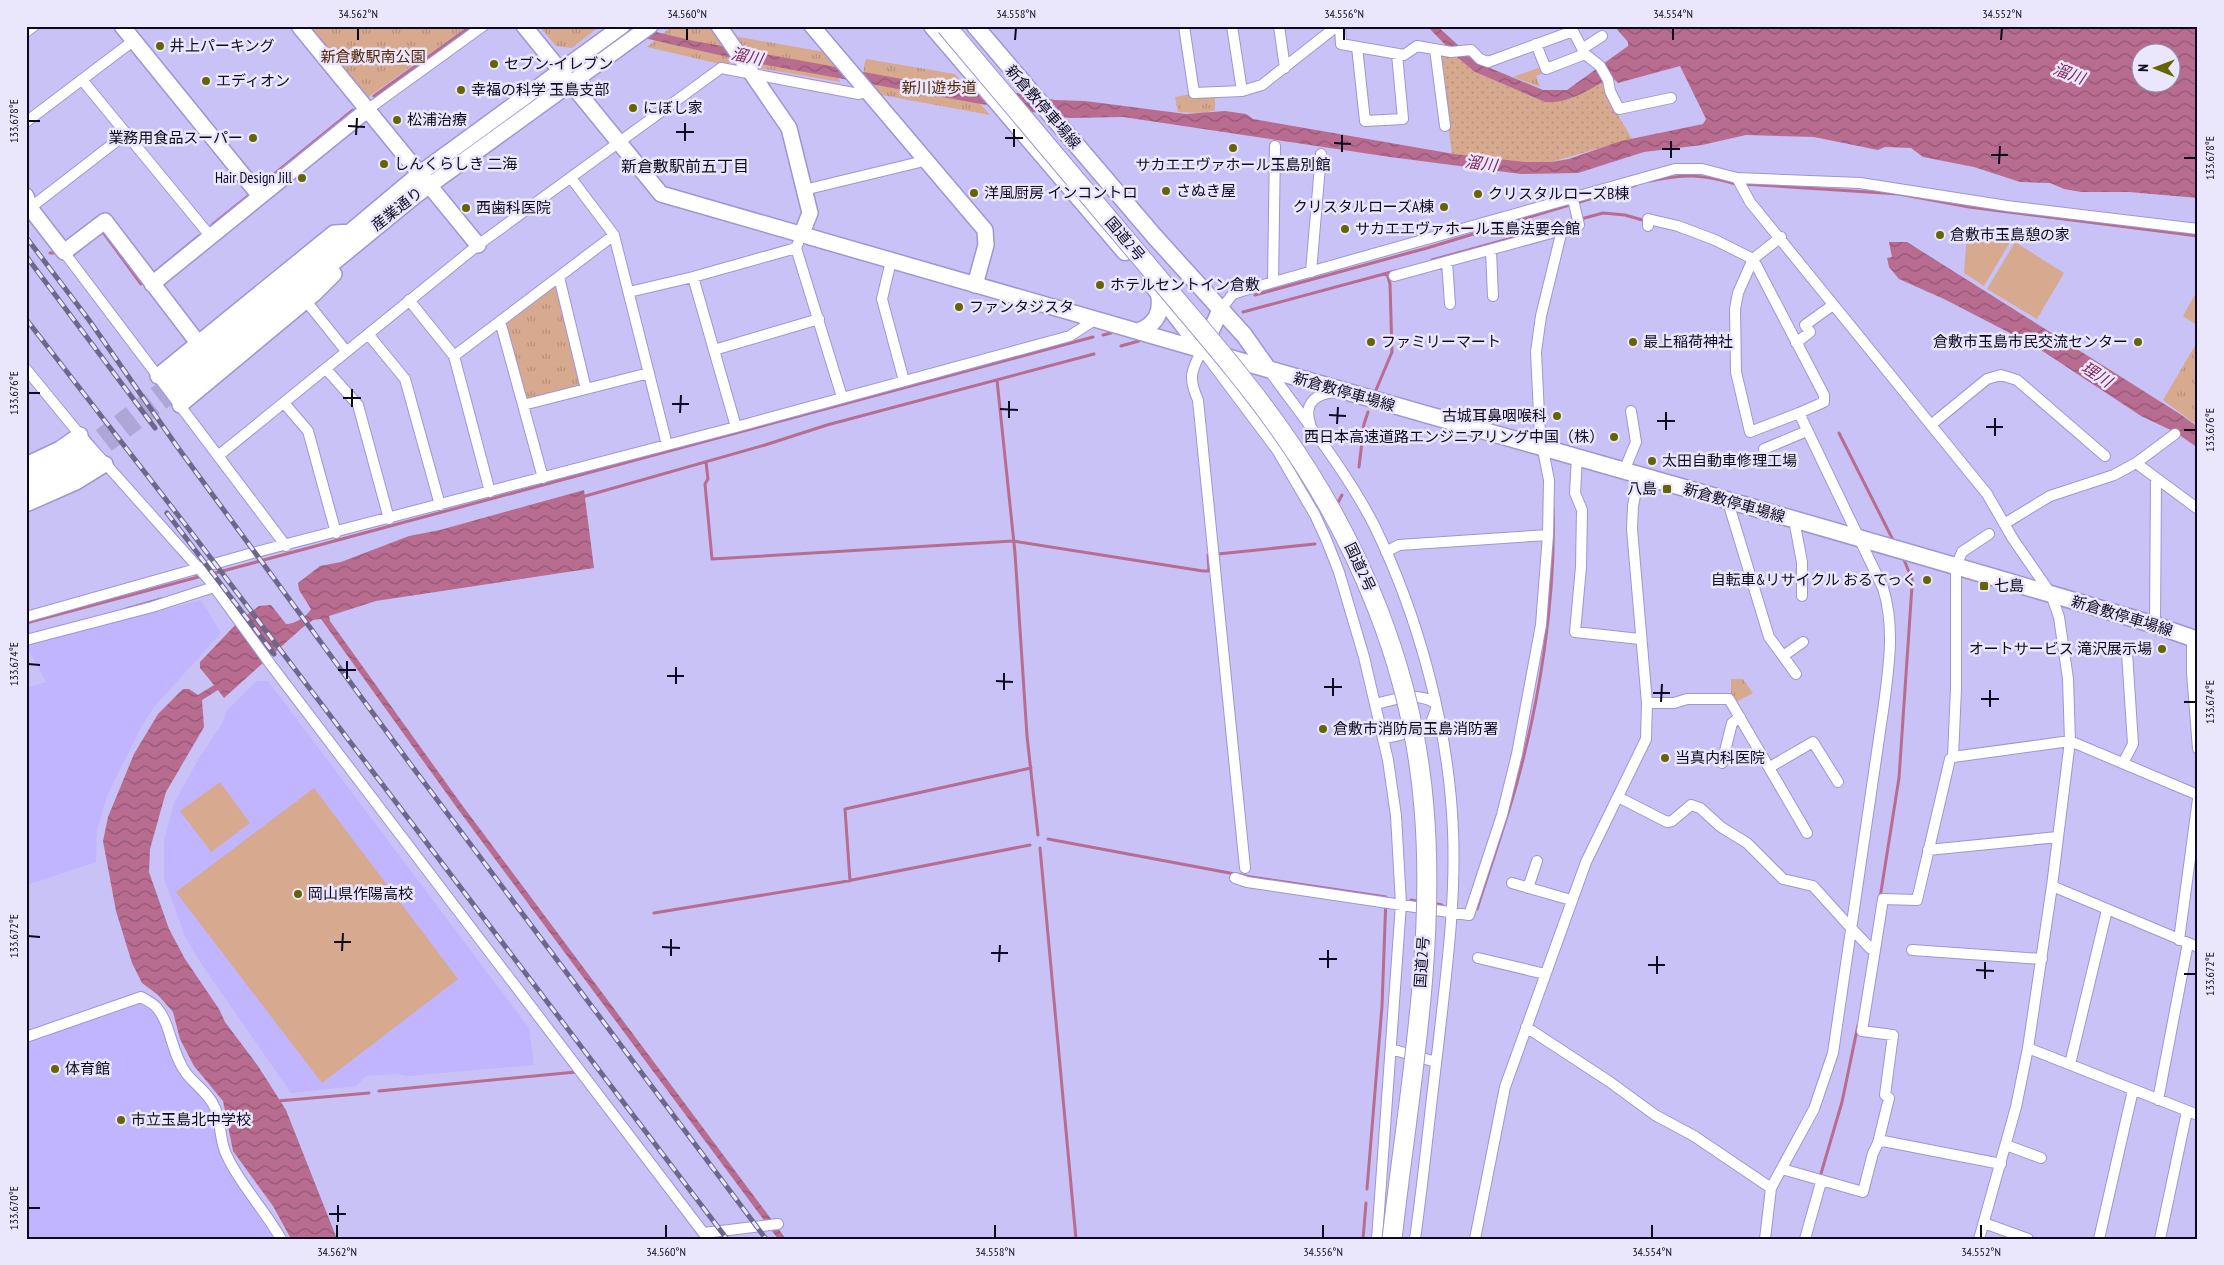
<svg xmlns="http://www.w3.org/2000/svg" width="2224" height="1265" font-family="'PT Sans Narrow','Noto Sans JP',sans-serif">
	<defs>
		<pattern id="grass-dots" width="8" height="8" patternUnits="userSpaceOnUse" patternTransform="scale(1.25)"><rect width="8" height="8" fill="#d7a98f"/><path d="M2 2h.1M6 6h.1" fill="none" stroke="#b7907b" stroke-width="1.8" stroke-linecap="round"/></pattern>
		<pattern id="park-tufts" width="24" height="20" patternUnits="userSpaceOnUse" patternTransform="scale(1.25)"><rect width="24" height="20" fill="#d7a98f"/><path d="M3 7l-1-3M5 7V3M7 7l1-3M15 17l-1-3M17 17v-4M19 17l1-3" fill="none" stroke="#b7907b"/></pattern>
		<pattern id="water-waves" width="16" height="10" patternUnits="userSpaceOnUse" patternTransform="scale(1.25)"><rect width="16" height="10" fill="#b86c90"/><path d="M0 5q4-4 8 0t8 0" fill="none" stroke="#945775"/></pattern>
	</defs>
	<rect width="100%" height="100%" fill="#c9c2f7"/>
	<path fill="#c0b5fe" d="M201,600l20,33 -67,74 -14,22 -33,67 -10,34 -1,32 -70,23v-197l20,-6 -20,-37z
		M257,681h11l261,347 5,37 -125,11 -15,-2 -28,2 -10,10 -65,7 -91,-131 -15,-26 -21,-57v-39l10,-37 25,-45 23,-34 5,-14z
		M138,1001l14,7 11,19 6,24 13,20 27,32 5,11 9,49 31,41 19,35h-247v-198z"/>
	<path fill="url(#grass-dots)" d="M1439,55l19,3 17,14 71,30 24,-3 34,-18v10l28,48 -81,23h-25l-74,-8z"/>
	<path fill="url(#park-tufts)" d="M309,26h159l-101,72z
		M539,26h61l-28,22 -16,-2z
		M672,26h37l25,37 -14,1 -73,-17z
		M733,36l92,16 11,17 4,13 -87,-15z
		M866,59l89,15 35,41 -114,-21c-9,-12 -16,-20 -10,-35z
		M1541,67l2,6 -7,3 4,11 -27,-10z
		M1191,94v4l24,-1v13l-10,3 -27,-1 -3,-15z
		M558,282l25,106 -58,14 -21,-79z
		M2196,344l2,1v81l-35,-26z
		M1731,679h12l10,14 -17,9 -5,-8z"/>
	<path fill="#d7a98f" d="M1967,235l43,7 -26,44 -20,-13z
		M2015,242l49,31 -27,46 -50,-30z
		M2198,289v37l-15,-10z
		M220,782l30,41 -39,29 -31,-41z
		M314,788l144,191 -136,104 -146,-191z"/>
	<path fill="url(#water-waves)" fill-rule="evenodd" d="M591,26h40l63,15 263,48 5,-6 93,17 30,1 101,13 39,-3 21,3 7,5 201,35 72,8h25l18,-3 52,-18 82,-17 3,-5 -26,-53 -62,17 -6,-6c-21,11 -42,27 -67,25l-70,-30 -17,-14 -31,-32h10l41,37 65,27h24l61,-44v-4l-14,-16h584v172l-69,-6h-48l-17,-3 -14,-6 -30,-1 -46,-15 -51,-10 -12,-9 -26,-1 -7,3 -64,-13 -68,-2 -44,10 -58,7 -66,21 -57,1 -131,-17 -267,-40 -52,1 -90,-14 -231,-42zM2142,52h30v30h-30z
		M1889,242h18l273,172 18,13v21l-23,-16 -34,-16 -106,-70 -91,-47 -45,-20 -10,-12 -2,-9 5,-1z
		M584,490l10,78 -218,33 -47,15 1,5 132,184 324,434h-8l-321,-431 -136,-189 -8,1 -11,8 -78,70 -6,-8 -16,10 2,27 -38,65 -16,57 -1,23 20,57 16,30 34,50 6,13 33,44 28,44 51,129h-46l-18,-33 -40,-55 -10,-50 -29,-35 -14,-27 -7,-27 -15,-17 -16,-12 -10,-20 -16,-52 -13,-70 5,-24 26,-63 24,-40 25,-25h6l9,6 16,-10 -14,-17v-6l40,-42 19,-14 12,-1 15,19c10,0 20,-7 25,-15l-12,-19 -1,-7 22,-17 21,-4 68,-26 31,-6z"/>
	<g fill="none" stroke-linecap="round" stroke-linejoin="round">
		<path stroke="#b86c90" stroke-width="3" d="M374,96l97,-70
			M1650,181c35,-7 51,-7 86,3
			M262,184l91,-74
			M1743,184l156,10 70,13 229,29
			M212,225l36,-29
			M100,234l3,-2 38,52 2,-2
			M50,253h4
			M74,254l7,-6
			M1432,260l171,-47 22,2 21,6
			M154,273l45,-37
			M1255,295l172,-47 209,-63
			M1243,312l152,-41
			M1103,335l8,-2
			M1121,346l18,-5
			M997,380l18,173 12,183 11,99
			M1376,390l16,-38 -2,-68 -3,-11
			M1839,433l54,107
			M706,462l2,17 -3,5 7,75 301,-18 190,30h6l-1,-16 107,-11
			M1359,467l5,-43 4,-12
			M582,497l183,-52 62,-20 267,-71
			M1336,506l6,-11
			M208,575l885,-238
			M126,609l35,-10
			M26,623l176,-47
			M1048,839l203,38 135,20 -4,109 -15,183
			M1040,848l36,391
			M850,881l-5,-72 186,-41
			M1880,898l19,-120 13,-192v-7l-8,-19
			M1411,900l9,2
			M1432,903l10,2
			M1474,909h3c13,-41 27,-81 39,-123 24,-86 40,-190 37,-279
			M654,913l188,-31 188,-37
			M379,1091l197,-19
			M278,1101l91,-8
			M1820,1177l22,-75 16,-77
			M1363,1239l3,-36"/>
		<path stroke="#ada6d7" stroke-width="15" stroke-dasharray="15 8" stroke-linecap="butt" d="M82,450l88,-67
			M89,459l88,-68"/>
		<defs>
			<path id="street" d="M1184,26l10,67 48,-2
				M1232,26l10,65 20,-6 75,-59
				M1279,26l6,42
				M1340,26l1,18 63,11 13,-9 34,6 20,-2 9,9 8,3 85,-31 12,23 15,12 8,14 2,11 9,18 52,-11
				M26,32l8,-6
				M1536,44l10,25 39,-15
				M1357,47l8,74 38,-2 -6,-65
				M1435,49l10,77
				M1582,49l20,-13
				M83,81l128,156
				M367,110l116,-84
				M26,122l107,-81
				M571,178l43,57 53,210
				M1737,178l13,24 237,292 26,45 38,55 8,23 9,62 2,62 -18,145 -24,162 -12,59 -37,132
				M804,190l120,-29
				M30,208l97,-75
				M1648,226v-7l30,7 37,14 38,19 71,136v7l-25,11
				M798,243l-2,5 46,149
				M1491,251l2,45
				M64,252l222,294
				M891,261l-9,38 22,82
				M1447,262l3,42
				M1311,272l10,-118
				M1394,276l168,-46
				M559,277l27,112
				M693,277l43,150
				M1273,282l2,-136
				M629,292l64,-15 103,-29
				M409,300l45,56 36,136
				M306,301l40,50
				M1221,309l12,-15 9,-3 433,-122h27l35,9 123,5 147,23 191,23
				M500,321l43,157
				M368,334l37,45 35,126
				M1796,343l14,-11 -5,-7 28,-20
				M714,350l105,-31
				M454,356l160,-121
				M26,369l54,66 130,146 61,84 437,574
				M326,369l32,36 31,114
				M1268,369c37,51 77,100 106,156 45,92 75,204 79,306 3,72 -7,144 -15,216 -8,64 -14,128 -23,192
				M284,403l24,28 28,102
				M523,405l126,-32
				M1310,423c-7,-21 8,-30 26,-31
				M1932,424l55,-45 14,-4 16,5 88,76
				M1764,449l43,-18
				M218,456l260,-211 243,-177 138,26 8,-2
				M1577,457l-2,36 7,17 -1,57 -6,65 65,7
				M2136,463l39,-29
				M1624,471l12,-29 -5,-31
				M1728,502l41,135 27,37
				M1794,520l8,42v34
				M2004,524l46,-28 64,-21 22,-12 62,46
				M1989,534l-27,18 -6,15v121l-3,69 117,-16 128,54
				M1386,552l13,-7 149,-10
				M26,617l223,-63 487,-127 334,-91 26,-17
				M2155,625l1,-147
				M2192,638v34l6,77
				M26,640l126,-33 62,-20
				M1783,656l20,-14
				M1647,703h27l13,-4h42l78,134
				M1376,704c20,-5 40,-13 59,-1
				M1383,739l42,-10 6,-6 5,-14
				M1722,763l10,-40 8,-6
				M2123,763l10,-19 -6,-91
				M1770,767l43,-25 25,40
				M1618,797l49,25 5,-1 19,-16 9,3 21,19 26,16 36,36 30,7 38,42 19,20 5,2 -13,81 31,4 -8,60 4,3 -11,45
				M1928,850l130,-13
				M1245,868l-47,-468c-10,-22 -7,-29 4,-50l75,100 38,65 11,24 13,33 25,85 24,103 8,56 5,88 -24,335
				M1235,878l12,4 222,33 33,-100 15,-61 24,-129 7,-90 1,-55 -9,-45 -4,-83 5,-36 21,-86 17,-5 -6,-26
				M1512,883l59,17
				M2052,886l146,61
				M1528,888l9,-27
				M2179,940l19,-141
				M1875,950l8,-51 34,1 33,-141 3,-2
				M1912,950l130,9
				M1478,958l67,16
				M1526,1027l84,55 45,33 39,21 77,52
				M26,1037l115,-40c5,3 12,6 16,11 14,16 14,45 29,65 9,12 23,20 29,35 7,16 4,33 12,48 14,30 38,54 54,83
				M2028,1048l170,67
				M1391,1049l45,13
				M2070,1064l37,-154
				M2158,1100l30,-157
				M2006,1145l35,13
				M1782,1169l81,23 10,-39 5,-10 5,-2 118,23
				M1984,1223l44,16
				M704,1233l74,-9
				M1475,1239l30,-152 81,-225 60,-123 1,-36 -15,-174 1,-23 6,-31
				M1765,1239l6,-51 43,-79 19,-56 51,-349c5,-38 11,-78 -1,-116l-84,-175 -49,19 -14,-60 -1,-63 3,-16 15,-34 28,-22
				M1805,1239l16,-57
				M2099,1239l34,-149
				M2160,1239l27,-128"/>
			<path id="secondary" d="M122,26l138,170
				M299,26l179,219
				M524,26l137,168 541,156
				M719,26l70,102 21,85 -8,20
				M812,26l173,204 1,15 -11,40
				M26,196l4,12 34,44 41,-31 93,122
				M152,284l215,-174
				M158,376l176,-143 18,-1
				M170,383l249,-209 203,-148
				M177,391l238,-195 235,-170
				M180,405l135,-112 19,-19
				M26,465l34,-16 20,-14
				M26,479l56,-29
				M26,491l30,-13 33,-19
				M26,504l50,-22 29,-18"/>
			<path id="primary" d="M932,26l193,226
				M975,26l180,211 89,98 24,34
				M1150,282l52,68c318,92 637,180 953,275l43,15
				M1140,331c17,-8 22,-19 19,-37
				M1203,348l18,-39"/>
		</defs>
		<use href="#street" stroke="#9f95d5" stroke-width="12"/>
		<use href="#secondary" stroke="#9f95d5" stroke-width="18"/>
		<use href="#primary" stroke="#9f95d5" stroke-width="19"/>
		<use href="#street" stroke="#fff" stroke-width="10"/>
		<use href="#secondary" stroke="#fff" stroke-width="15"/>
		<use href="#primary" stroke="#fff" stroke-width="16"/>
		<defs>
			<path id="rail" d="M26,237l63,83 87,125 235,320 355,474
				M26,256l129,172
				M26,319l162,209 539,711
				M167,513l107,141"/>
		</defs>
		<use href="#rail" stroke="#6d678d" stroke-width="5"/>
		<use href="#rail" stroke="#eae7fc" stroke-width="3" stroke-dasharray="9" stroke-linecap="butt"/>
		<defs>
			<path id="highway-bridge" d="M946,26c69,82 139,164 208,247 42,51 87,101 125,155 80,112 134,242 145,380 12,143 -16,289 -32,431"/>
		</defs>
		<use href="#highway-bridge" stroke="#9f95d5" stroke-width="21" stroke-linecap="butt"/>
		<use href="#highway-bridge" stroke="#fff" stroke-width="19"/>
	</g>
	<path fill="none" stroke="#0f0920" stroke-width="2" d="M358,40v-12M687,40v-12M1015,40l1,-12M1344,40v-12M1673,40v-12M2001,40l1,-12M28,121h12M348,126l17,1M676,132h18M356,135l1,-17M1005,138h18M685,141v-18M1334,143l17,1M1014,147v-18M1662,149h18M1342,152v-17M1991,155h17M1671,158v-17M2184,158h12M1999,164l1,-18M28,393h12M343,398h18M672,404h17M352,407v-18M1000,409l18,1M680,413l1,-18M1329,415l17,1M1009,418v-17M1657,421h18M1337,424l1,-17M1986,427h17M1666,430v-18M2184,430h12M1995,436v-18M28,664l12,1M338,670h18M667,676h17M347,679v-18M996,681l17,1M676,684v-17M1324,687h18M1004,690v-17M1653,693h17M1333,696v-18M1981,699h18M1661,702l1,-18M2184,702h12M1990,707v-17M28,936l12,1M334,942h17M662,947l18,1M342,951l1,-18M991,953h17M671,956v-17M1319,959h18M999,962l1,-17M1648,965h17M1328,968v-18M1976,970l18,1M1657,974v-18M2184,974h12M1985,979v-17M28,1208h12M329,1214h17M338,1222v-17M337,1238v-13M666,1238v-13M995,1238v-13M1323,1238v-13M1652,1238v-13M1981,1238v-13"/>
	<g fill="#646500" stroke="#eae7fc" stroke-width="2">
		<circle cx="160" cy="46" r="5"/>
		<circle cx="494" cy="64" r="5"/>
		<circle cx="206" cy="81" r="5"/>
		<circle cx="461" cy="90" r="5"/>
		<circle cx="633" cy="108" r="5"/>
		<circle cx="397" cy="120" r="5"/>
		<circle cx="253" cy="138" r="5"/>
		<circle cx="1233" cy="148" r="5"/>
		<circle cx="384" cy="164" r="5"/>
		<circle cx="302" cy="178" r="5"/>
		<circle cx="1166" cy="191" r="5"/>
		<circle cx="974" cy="193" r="5"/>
		<circle cx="1478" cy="194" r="5"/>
		<circle cx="1444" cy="207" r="5"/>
		<circle cx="466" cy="208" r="5"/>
		<circle cx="1345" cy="229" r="5"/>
		<circle cx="1940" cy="235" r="5"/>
		<circle cx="1100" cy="285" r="5"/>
		<circle cx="959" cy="307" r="5"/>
		<circle cx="1371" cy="342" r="5"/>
		<circle cx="1633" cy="342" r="5"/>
		<circle cx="2138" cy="342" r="5"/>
		<circle cx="1557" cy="416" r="5"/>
		<circle cx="1614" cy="437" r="5"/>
		<circle cx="1652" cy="461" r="5"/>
		<rect x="1662" y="484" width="10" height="10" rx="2.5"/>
		<circle cx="1927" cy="580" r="5"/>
		<rect x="1979" y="581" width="10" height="10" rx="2.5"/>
		<circle cx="2162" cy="649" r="5"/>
		<circle cx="1323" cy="729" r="5"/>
		<circle cx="1665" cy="758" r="5"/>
		<circle cx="298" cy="894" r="5"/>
		<circle cx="55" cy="1069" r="5"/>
		<circle cx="121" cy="1120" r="5"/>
	</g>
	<g text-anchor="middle" stroke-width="5" stroke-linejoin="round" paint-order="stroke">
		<g font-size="15" fill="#0f0920" stroke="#eae7fc" text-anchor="start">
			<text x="170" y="51">井上パーキング</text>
			<text x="504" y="69">セブン-イレブン</text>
			<text x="216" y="86">エディオン</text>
			<text x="471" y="95">幸福の科学 玉島支部</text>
			<text x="643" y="113">にぼし家</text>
			<text x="407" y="125">松浦治療</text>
			<text x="243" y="143" text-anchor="end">業務用食品スーパー</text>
			<text x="394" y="169">しんくらしき 二海</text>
			<text x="1233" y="170" text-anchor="middle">サカエエヴァホール玉島別館</text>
			<text x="292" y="183" text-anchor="end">Hair Design Jill</text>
			<text x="1176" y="196">さぬき屋</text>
			<text x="984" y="198">洋風厨房 インコントロ</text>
			<text x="1488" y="199">クリスタルローズB棟</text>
			<text x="1434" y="212" text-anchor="end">クリスタルローズA棟</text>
			<text x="476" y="213">西歯科医院</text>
			<text x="1355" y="234">サカエエヴァホール玉島法要会館</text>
			<text x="1950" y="240">倉敷市玉島憩の家</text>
			<text x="1110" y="290">ホテルセントイン倉敷</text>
			<text x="969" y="312">ファンタジスタ</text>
			<text x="1381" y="347">ファミリーマート</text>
			<text x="1643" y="347">最上稲荷神社</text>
			<text x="2128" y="347" text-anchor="end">倉敷市玉島市民交流センター</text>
			<text x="1547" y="421" text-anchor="end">古城耳鼻咽喉科</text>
			<text x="1604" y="442" text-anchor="end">西日本高速道路エンジニアリング中国（株）</text>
			<text x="1662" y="466">太田自動車修理工場</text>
			<text x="1657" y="494" text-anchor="end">八島</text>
			<text x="1917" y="585" text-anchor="end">自転車&amp;リサイクル おるてっく</text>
			<text x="1994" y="591">七島</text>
			<text x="2152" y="654" text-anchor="end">オートサービス 滝沢展示場</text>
			<text x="1333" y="734">倉敷市消防局玉島消防署</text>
			<text x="1675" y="763">当真内科医院</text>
			<text x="308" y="899">岡山県作陽高校</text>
			<text x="65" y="1074">体育館</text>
			<text x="131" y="1125">市立玉島北中学校</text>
		</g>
		<g font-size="15" fill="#542604" stroke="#eae7fc">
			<text x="373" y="62">新倉敷駅南公園</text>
			<text x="939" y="93">新川遊歩道</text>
		</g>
		<g font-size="15" fill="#0f0920" stroke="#eae7fc">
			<text transform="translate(1043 107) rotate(49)" y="5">新倉敷停車場線</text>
			<text transform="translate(397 209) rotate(-38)" y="5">産業通り</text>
			<text transform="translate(1125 239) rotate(50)" y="5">国道2号</text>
			<text transform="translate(1344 392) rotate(16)" y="5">新倉敷停車場線</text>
			<text transform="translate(1734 503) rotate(16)" y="5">新倉敷停車場線</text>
			<text transform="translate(1360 567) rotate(65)" y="5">国道2号</text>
			<text transform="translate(2122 616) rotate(17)" y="5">新倉敷停車場線</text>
			<text transform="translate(1422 962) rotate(-86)" y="5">国道2号</text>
		</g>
		<g font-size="16" font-style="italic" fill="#832759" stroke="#eae7fc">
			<text transform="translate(747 56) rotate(11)" y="6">溜川</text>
			<text transform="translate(2069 73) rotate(20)" y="6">溜川</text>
			<text transform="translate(1481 163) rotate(8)" y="6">溜川</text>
			<text transform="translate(2097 374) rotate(33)" y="6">理川</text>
		</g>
		<g font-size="16" fill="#0f0920" stroke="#eae7fc">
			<text x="685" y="172">新倉敷駅前五丁目</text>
		</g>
	</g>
	<rect width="2224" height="1265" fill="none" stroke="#eae7fc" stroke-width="55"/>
	<g transform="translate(2156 68) rotate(271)"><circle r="24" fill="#eae7fc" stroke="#928ea4"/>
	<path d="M0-4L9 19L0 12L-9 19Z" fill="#646500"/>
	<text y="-8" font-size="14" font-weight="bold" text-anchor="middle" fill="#0f0920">N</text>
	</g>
	<rect x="28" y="28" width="2168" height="1210" fill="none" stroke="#0f0920" stroke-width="2"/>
	<g font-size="12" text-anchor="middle" fill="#0f0920">
		<text x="358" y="18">34.562°N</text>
		<text x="687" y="18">34.560°N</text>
		<text x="1016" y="18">34.558°N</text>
		<text x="1344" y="18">34.556°N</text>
		<text x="1673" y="18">34.554°N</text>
		<text x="2002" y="18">34.552°N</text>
		<text transform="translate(14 121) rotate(-90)" y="4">133.678°E</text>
		<text transform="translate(2210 158) rotate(-90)" y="4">133.678°E</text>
		<text transform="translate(14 393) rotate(-90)" y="4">133.676°E</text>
		<text transform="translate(2210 430) rotate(-90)" y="4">133.676°E</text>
		<text transform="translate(14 664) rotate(-90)" y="4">133.674°E</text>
		<text transform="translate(2210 702) rotate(-90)" y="4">133.674°E</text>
		<text transform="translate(14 936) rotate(-90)" y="4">133.672°E</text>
		<text transform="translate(2210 974) rotate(-90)" y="4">133.672°E</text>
		<text transform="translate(14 1208) rotate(-90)" y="4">133.670°E</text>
		<text x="337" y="1256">34.562°N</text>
		<text x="666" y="1256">34.560°N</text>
		<text x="995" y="1256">34.558°N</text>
		<text x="1323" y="1256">34.556°N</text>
		<text x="1652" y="1256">34.554°N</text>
		<text x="1981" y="1256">34.552°N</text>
	</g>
</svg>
